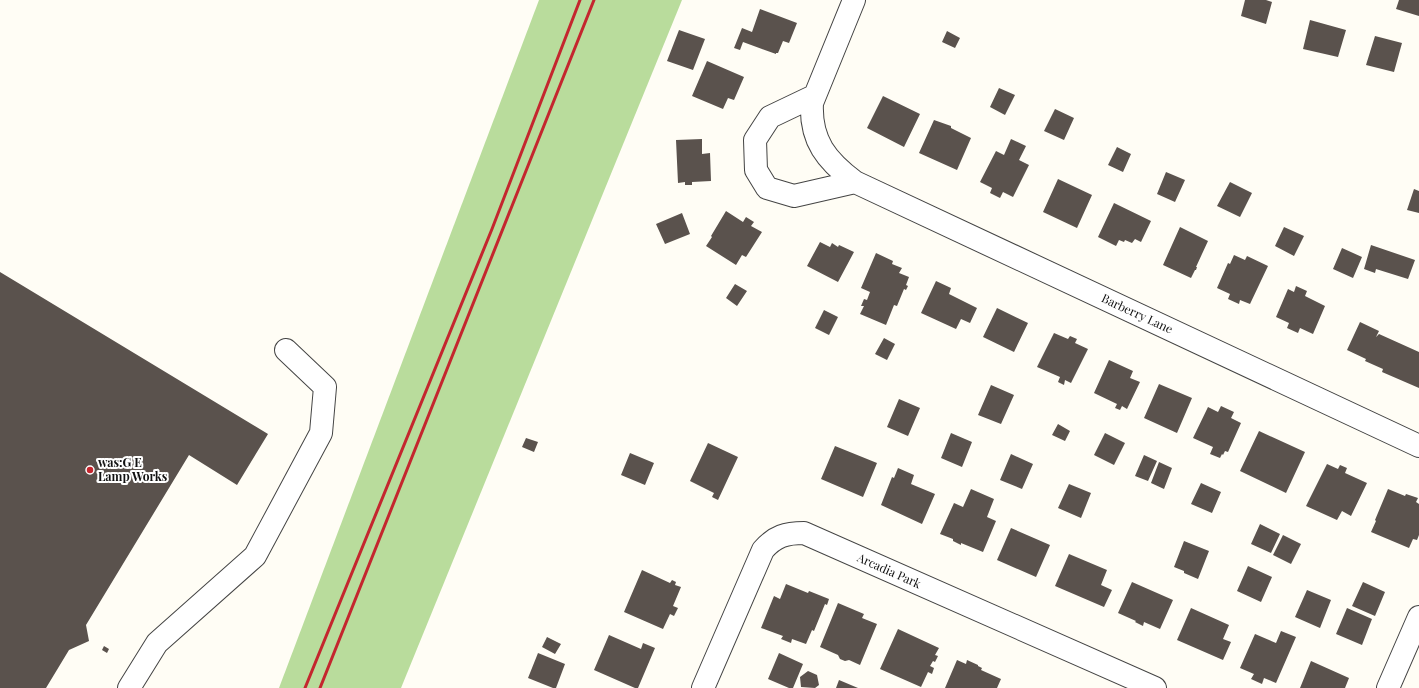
<svg xmlns="http://www.w3.org/2000/svg" width="1419" height="688" font-family="'Playfair Display',serif">
	<rect width="100%" height="100%" fill="#fffdf5"/>
	<path fill="#b9dc9c" d="M539,0h143l-281,688h-122z"/>
	<path fill="#5a524d" d="M1245,0h21l6,2 -6,22 -25,-8z
		M1399,0h20v16l-23,-7z
		M760,9l37,14 -8,20 -6,-2 -5,12h-2v1l-33,-12 -3,8 -6,-2 8,-20 10,4z
		M1310,20l36,10 -8,27 -35,-8z
		M679,30l26,9 -12,31 -26,-9z
		M947,31l13,7 -5,10 -13,-6z
		M1375,36l27,7 -8,29 -28,-7z
		M707,61l37,16 -10,23 -6,-2 -5,11 -31,-13z
		M999,88l16,7 -10,20 -15,-8z
		M883,96l37,18 -16,33 -37,-19z
		M1055,109l19,9 -10,22 -20,-9z
		M934,120l17,6v2l20,10 -14,32 -38,-17z
		M702,139v15l8,-1 1,28 -19,1v3h-7v-3l-7,1 -2,-43z
		M1011,139l15,7 -7,14 10,5 -16,32 -10,-5 -3,6 -10,-5 2,-5 -12,-6 16,-31 8,4z
		M1117,147l14,7 -8,18 -15,-7z
		M1166,172l19,8 -10,22 -18,-8z
		M1058,179l34,16 -15,33 -34,-16z
		M1230,182l22,11 -12,24 -23,-11z
		M1414,189l5,2v22l-12,-3z
		M1114,203l37,18 -10,21 -6,-3 -3,4 -7,-3 -1,2 -5,-2 -3,6 -18,-9z
		M726,211l17,11 3,-5 8,5 -3,4 11,6 -16,25 -4,-2 -6,10 -30,-19 6,-9 -1,-1z
		M682,213l8,21 -25,10 -9,-20z
		M1180,227l28,14 -12,26h1l-1,3h-1l-4,8 -28,-13z
		M1284,227l20,9 -10,20 -19,-10z
		M820,242l10,5 2,-4 6,4 1,-2 15,7 -16,30 -31,-16z
		M1371,245l44,15 -7,19 -32,-10 -1,4 -11,-4z
		M1342,248l20,9 -9,21 -20,-9z
		M876,253l17,8 -1,3 10,4 -3,5 10,4 -3,8 2,1 -2,4 -2,-1 -7,17 -3,-1 -8,20 -26,-11 4,-8h-3l3,-7 3,1 3,-8 -9,-4z
		M1234,255l11,5 2,-4 21,10 -18,38 -10,-4 -1,4 -11,-5 2,-5 -13,-6 11,-25 2,1z
		M0,272l268,162 -31,51 -48,-30 -103,170 3,16 -20,9 -23,38h-46z
		M936,281l15,7 -2,6 28,14 -7,15 -9,-4 -5,10 -35,-16z
		M735,284l12,7 -10,15 -11,-8z
		M1296,286l11,5 -2,5 20,10 -12,28 -13,-6 -2,5 -11,-5 2,-5 -13,-6 12,-28 6,3z
		M997,308l31,15 -14,29 -31,-15z
		M824,310l14,7 -9,18 -14,-7z
		M1360,322l19,9 -3,6 3,-3 40,18v36l-37,-16 1,-3 -18,-8 1,-2 -19,-9z
		M1054,333l14,6 2,-3 7,3 -2,4 13,6 -17,34 -6,-3 -1,5 -6,-3 2,-5 -23,-10z
		M884,338l11,6 -8,16 -12,-6z
		M1109,360l24,11 -3,7 10,4 -13,27 -5,-3 -2,4 -5,-2 2,-4 -23,-11z
		M1159,384l33,14 -15,35 -33,-15z
		M991,385l23,10 -13,29 -23,-9z
		M899,399l21,9 -12,28 -21,-9z
		M1221,406l13,6 -3,6 10,5 -13,29 -3,-1 -2,4 -1,-1 -2,4 -10,-4 3,-7 -20,-9 15,-31 10,5z
		M1058,424l12,7 -5,10 -13,-6z
		M1259,431l46,21 -19,41 -46,-22z
		M951,433l21,9 -10,25 -21,-9z
		M1105,433l20,10 -11,22 -20,-10z
		M526,438l12,4 -4,10 -12,-5z
		M708,443l30,14 -20,43 -6,-3 2,-4 -24,-12z
		M835,446l42,17 -14,34 -42,-18z
		M630,453l24,10 -9,22 -24,-10z
		M1011,454l22,10 -11,25 -22,-9z
		M1144,455l13,6 -9,20 -13,-5z
		M1159,462l13,6 -8,21 -13,-6z
		M1327,464l11,5 2,-4 7,3 -2,5 22,10 -16,33 -9,-5 -5,9 -31,-14z
		M898,468l16,7 -3,9 24,10 -13,30 -41,-19 11,-28 2,1z
		M1201,483l20,9 -9,21 -21,-9z
		M1069,484l22,9 -10,25 -23,-10z
		M971,489l23,10 -7,18 9,4 -13,31 -22,-9v2l-8,-4v-2l-13,-5 14,-31 9,4z
		M1388,489l17,7 1,-2 12,4 -2,4 3,2v31l-2,5 -4,-1 -4,9 -38,-16 5,-11 -1,-1z
		M1260,524l20,10 -9,19 -20,-9z
		M1011,528l39,17 -14,32 -39,-17z
		M1283,535l18,9 -10,20 -18,-9z
		M1184,541l25,10 -11,28 -14,-6v-2l-10,-4z
		M1069,554l38,16 -6,15 11,5 -8,17 -49,-21z
		M1248,566l24,11 -11,25 -24,-11z
		M642,570l28,13 2,-3 4,2 -1,3 6,2 -8,19 5,2 -4,8 -4,-2 -7,15 -39,-17z
		M1132,582l41,18 -13,29 -16,-7 -1,4 -8,-4 1,-1 -18,-8z
		M1363,582l22,10 -10,24 -23,-10z
		M786,584l22,9 1,-2 20,8 -2,6 -2,-1 -11,27 -2,-1 -6,14 -14,-5 -1,4 -10,-4 2,-3 -22,-8 13,-32 6,3z
		M1307,590l24,10 -11,28 -25,-11z
		M838,603l26,11 -2,4 15,6 -17,41 -11,-5 -4,1 -5,-2 -2,-4 -18,-8z
		M1191,608l38,17 -6,14 8,3 -8,18 -46,-20z
		M1347,608l25,11 -10,26 -26,-11z
		M898,629l41,19 -4,7 3,1 -3,6 -2,-1 -3,5 4,2 -2,6 -4,-2 -7,15 -41,-18z
		M1281,631l15,6 -20,46 -12,-5 -2,6 -11,-5 3,-5 -14,-6 15,-34 21,9z
		M609,635l32,14 2,-6 12,5 -17,40h-3l-41,-18z
		M547,637l14,7 -6,10 -13,-7z
		M104,646l5,3 -2,4 -5,-3z
		M538,653l27,11 -9,24h-3l-25,-10z
		M779,653l24,11 -10,24h-4l-21,-9z
		M957,660l9,4 1,-4 11,5v1l4,2 -1,2 20,9 -4,9h-52z
		M1311,661l38,17 -4,10h-45z
		M808,671l9,4 2,10 -4,3 -14,-1 -1,-10z
		M839,680l19,8h-22z"/>
	<g fill="none" stroke-linecap="round" stroke-linejoin="round">
		<defs>
			<path id="minor" d="M854,0l-42,103c-2,38 15,58 43,79l564,264
				M814,96l-44,21 -15,23 1,30 11,18 27,8 61,-14
				M129,688l28,-45 98,-87 66,-123 4,-46 -39,-37
				M703,688l60,-138c12,-14 23,-17 41,-17l351,155
				M1388,688l31,-71"/>
		</defs>
		<use href="#minor" stroke="#444" stroke-width="24"/>
		<use href="#minor" stroke="#fff" stroke-width="22"/>
		<path stroke="#c4262e" stroke-width="3" d="M305,688l187,-459 88,-229
			M320,688l274,-688"/>
	</g>
	<circle fill="#c4262e" stroke="#fff" stroke-width="1.5" cx="90" cy="470" r="4"/>
	<g text-anchor="middle" stroke-width="4" stroke-linejoin="round" paint-order="stroke">
		<g font-size="12" fill="#111" stroke="#fff">
			<text transform="translate(1137 314) rotate(25)" y="4">Barberry Lane</text>
			<text transform="translate(889 571) rotate(24)" y="4">Arcadia Park</text>
		</g>
		<g font-size="12" font-weight="bold" fill="#111" stroke="#fff" text-anchor="start">
			<text x="98" y="467">was:G E<tspan x="98" dy="14">Lamp Works</tspan></text>
		</g>
	</g>
</svg>
